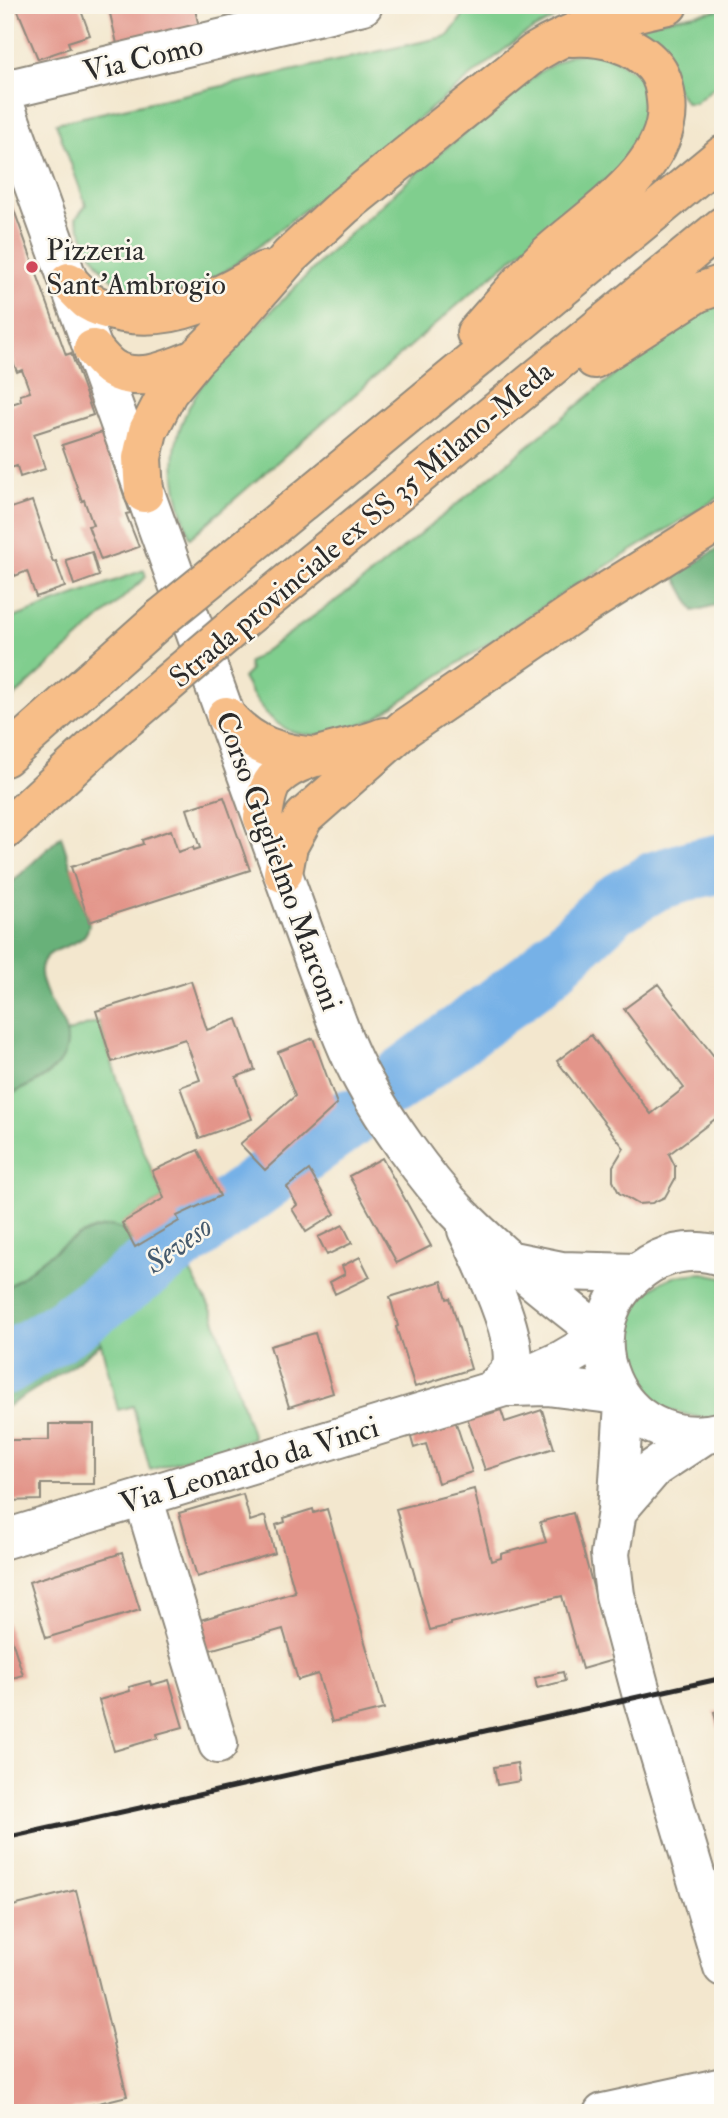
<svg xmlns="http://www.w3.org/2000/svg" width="728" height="2118" font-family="'IM FELL Double Pica',serif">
	<rect width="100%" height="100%" fill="#fbf7ec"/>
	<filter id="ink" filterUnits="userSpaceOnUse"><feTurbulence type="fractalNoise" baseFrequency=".0143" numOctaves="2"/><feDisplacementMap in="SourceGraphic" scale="14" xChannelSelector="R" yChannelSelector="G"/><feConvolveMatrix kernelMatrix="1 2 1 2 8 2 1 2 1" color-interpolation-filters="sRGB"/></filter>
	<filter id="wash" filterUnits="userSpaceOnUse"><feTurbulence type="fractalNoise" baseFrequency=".00686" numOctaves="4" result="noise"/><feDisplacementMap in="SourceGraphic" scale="28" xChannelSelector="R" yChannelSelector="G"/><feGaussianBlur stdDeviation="1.57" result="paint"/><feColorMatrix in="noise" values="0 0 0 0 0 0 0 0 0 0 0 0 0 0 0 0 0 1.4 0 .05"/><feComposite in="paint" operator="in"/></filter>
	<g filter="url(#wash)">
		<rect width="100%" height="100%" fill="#f3e7ce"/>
		<path fill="#80ce8e" stroke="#567c5c" stroke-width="2" d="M471,5h115l-31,13 -32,17c-77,61 -152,123 -229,183 -29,23 -71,60 -105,73 -12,4 -30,6 -42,5 -41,-6 -58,-44 -71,-78l10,-13 -30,-82 392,-87z
			M723,9v71l-28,23h-9l-48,-73 1,-6z
			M605,52l42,29 5,33 -15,34 -20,23 -141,118 -286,249c-24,-69 -23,-105 20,-165l120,-121 101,-92 110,-89 29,-16z
			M723,301v194l-146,89 -203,135c-66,27 -97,24 -131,-41l7,-7 -2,-8 115,-82 321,-263z
			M144,570l2,7 -141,128v-84z
			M99,1021c18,60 39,121 65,177l-41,25 3,8c-37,-20 -92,39 -121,58v-192c29,-14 66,-25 61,-64z
			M185,1262l28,51 40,125 -103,32 -17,-64 -15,4 -22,-86z
			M703,1273l20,4v138c-18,5 -24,3 -42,-2 -8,-2 -19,-3 -26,-7 -41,-30 -38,-92 2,-121 14,-10 30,-11 46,-12z"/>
		<path fill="#68b179" stroke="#4a6e52" stroke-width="2" d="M723,545v58l-29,8 -19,-35z
			M61,836l28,86c0,27 -37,21 -46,40 -3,6 -2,15 0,21 4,15 12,26 19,39 21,42 -27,60 -57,75v-208z
			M110,1226c15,2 18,8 25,21l-13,21 -117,76v-55c34,-23 62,-56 105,-63z
			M96,1324l5,20 -35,26 -61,38v-23z"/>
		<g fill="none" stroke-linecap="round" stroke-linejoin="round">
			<path stroke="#76b1e7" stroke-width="60" d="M391,1086l146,-109 76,-71 42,-25 40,-12 28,-6
				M5,1365l64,-40 280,-206"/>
		</g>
		<g id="blocks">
			<path fill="#e3958a" d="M79,5l11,30 -22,7 2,6 -32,11 -22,-53z
				M108,5h86l6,26 -82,17z
				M6,193l2,7 2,-1 56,156 5,-2 22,62 -59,19 11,35 -25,8 -3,-11 -7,2 -5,-16v-46l16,-5 -1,-6 10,-3 -8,-22 -5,2 -12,-32z
				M102,432l28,81 -4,1 13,33 -38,13 -13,-34 5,-1 -9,-25 -2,1 -20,-56z
				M32,501l21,61 3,-1 9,26 -29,10 -9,-26 -12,5 -10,-28v-38z
				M92,552l7,24 -25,9 -8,-25z
				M224,797l26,73 -161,52 -18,-55 72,-23 -1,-4 29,-10 7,22 15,-5 1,3 6,-2 -13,-39z
				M191,981l16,49 30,-11 18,51 -19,7 16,42 -53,19 -19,-51 20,-7 -15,-41 -73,23 -16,-51z
				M658,984l65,84v45l-54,41 6,12v13l-10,18 -13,6 -14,1 -19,-11 -6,-12v-15l11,-18 -67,-87 34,-26 60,79 33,-26 -60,-79z
				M313,1038l24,66 -72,66 -25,-26 55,-48 -17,-44z
				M198,1150l22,46 -43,20 2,5 -44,26 -13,-24 42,-25 -12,-27z
				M382,1158l49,88 -34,17 -48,-87z
				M309,1170l26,44 -29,18 -14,-23 5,-4 -10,-18z
				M343,1225l9,18 -25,12 -9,-18z
				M360,1257l10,20 -35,17 -5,-12 15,-8 -3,-8z
				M442,1281l5,18 3,-1 21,71 -56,18 -19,-60 2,-1 -8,-29z
				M315,1333l18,60 -44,14 -19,-61z
				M501,1410l4,12 37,-12 12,38 -69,22 -18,-53 17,-6 1,4z
				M455,1420l17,52 -34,11 -12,-39 -12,4 -4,-14z
				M49,1424h45v60h-53v16l-36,1v-61h44z
				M474,1489l17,72 10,-3v-4l45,-12 -6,-20 33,-9 40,147 -31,9 -20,-73 -111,27v2l-21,5 -34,-121z
				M243,1494l7,27 15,-5 10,37 -78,24 -18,-64z
				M313,1509l1,4 13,-4 57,200 -52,13 -14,-48 -20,6 -15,-51 -77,22 -9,-30 98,-29 -19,-67 9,-3 -1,-4z
				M122,1553l18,57 -94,28 -17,-56z
				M5,1618l18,57 -18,5z
				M563,1672l2,9 -28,7 -2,-10z
				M169,1680l14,47 -26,7 1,4 -44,13 -15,-51 31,-9 -1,-4 21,-6 1,4z
				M723,1710v35l-1,1 -8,-34z
				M517,1763l3,18 -23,4 -3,-18z
				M76,1890l51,206 -68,17h-54v-205z"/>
		</g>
	</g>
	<g filter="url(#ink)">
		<use href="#blocks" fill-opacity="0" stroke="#8f897c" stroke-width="2"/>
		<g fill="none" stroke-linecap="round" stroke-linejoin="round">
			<defs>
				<path id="minor" d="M5,90l358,-85
					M5,106l313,865c14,37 26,75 45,109 22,41 62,97 94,131 44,46 96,85 146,125
					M467,1230c14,29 51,104 45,135 -3,10 -13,18 -20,25
					M723,1257c-24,-9 -51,-6 -73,7 -93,58 -34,195 73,167
					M513,1261l49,10 74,2
					M511,1387l36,-1 71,9
					M624,1403l-7,108 -7,43 5,41 27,101 81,271
					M143,1497l75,247
					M617,1511l37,-43 50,-33
					M5,1539l496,-151 61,-28 41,-24
					M603,2113l120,-26"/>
				<path id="highway" d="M69,282c6,6 12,13 19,19 11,7 23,10 35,12 54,9 96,-16 141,-42
					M476,333c22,-25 44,-51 68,-75 41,-39 131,-91 122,-158 -1,-12 -4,-25 -12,-34 -19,-23 -54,-31 -82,-29
					M93,349c6,7 13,16 20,20 25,15 58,0 82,-10
					M594,359l103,-66 26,-9
					M144,493l-2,-35 6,-27 20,-39 27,-33 40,-40 55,-63 53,-49 191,-154c42,-26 87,-38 134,-48
					M214,575l509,-420
					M234,627l489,-401
					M226,716c26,30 53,38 91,41
					M5,757l156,-139
					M263,818c2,-14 3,-31 14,-41 23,-23 76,-27 107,-40
					M5,830l99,-92 77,-66
					M283,873l5,-27 16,-29 101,-89 174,-119 144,-90"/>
			</defs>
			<use href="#minor" stroke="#8f897c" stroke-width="42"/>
			<use href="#highway" stroke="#8f897c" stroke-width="42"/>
			<use href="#minor" stroke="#fff" stroke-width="38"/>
			<use href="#highway" stroke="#f7be88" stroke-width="38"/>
			<path stroke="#2b2b2b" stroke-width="5" d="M5,1838l718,-160"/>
			<defs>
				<path id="highway-bridge" d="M161,618l53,-43
					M181,672l53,-45"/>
			</defs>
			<use href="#highway-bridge" stroke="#8f897c" stroke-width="42" stroke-linecap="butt"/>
			<use href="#highway-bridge" stroke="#f7be88" stroke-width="38"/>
		</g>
	</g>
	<circle fill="#d1495b" stroke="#fbf7ec" stroke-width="2.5" cx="32" cy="267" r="7"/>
	<g text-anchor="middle" stroke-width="5" stroke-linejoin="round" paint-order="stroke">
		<g font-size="30" fill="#2b2b2b" stroke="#fbf7ec">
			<text transform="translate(143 58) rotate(-13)" y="10">Via Como</text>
			<text transform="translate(361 524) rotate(-40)" y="10">Strada provinciale ex SS 35 Milano-Meda</text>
			<text transform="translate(279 861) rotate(70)" y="10">Corso Guglielmo Marconi</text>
			<text transform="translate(249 1465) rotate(-17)" y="10">Via Leonardo da Vinci</text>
		</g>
		<g font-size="30" fill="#2b2b2b" stroke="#fbf7ec" text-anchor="start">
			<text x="46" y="260">Pizzeria<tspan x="46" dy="34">Sant'Ambrogio</tspan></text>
		</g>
		<g font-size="32" font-style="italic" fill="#455a6d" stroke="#fbf7ec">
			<text transform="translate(178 1244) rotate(-36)" y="11">Seveso</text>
		</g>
	</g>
	<rect width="728" height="2118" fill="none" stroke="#fbf7ec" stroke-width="28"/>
</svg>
